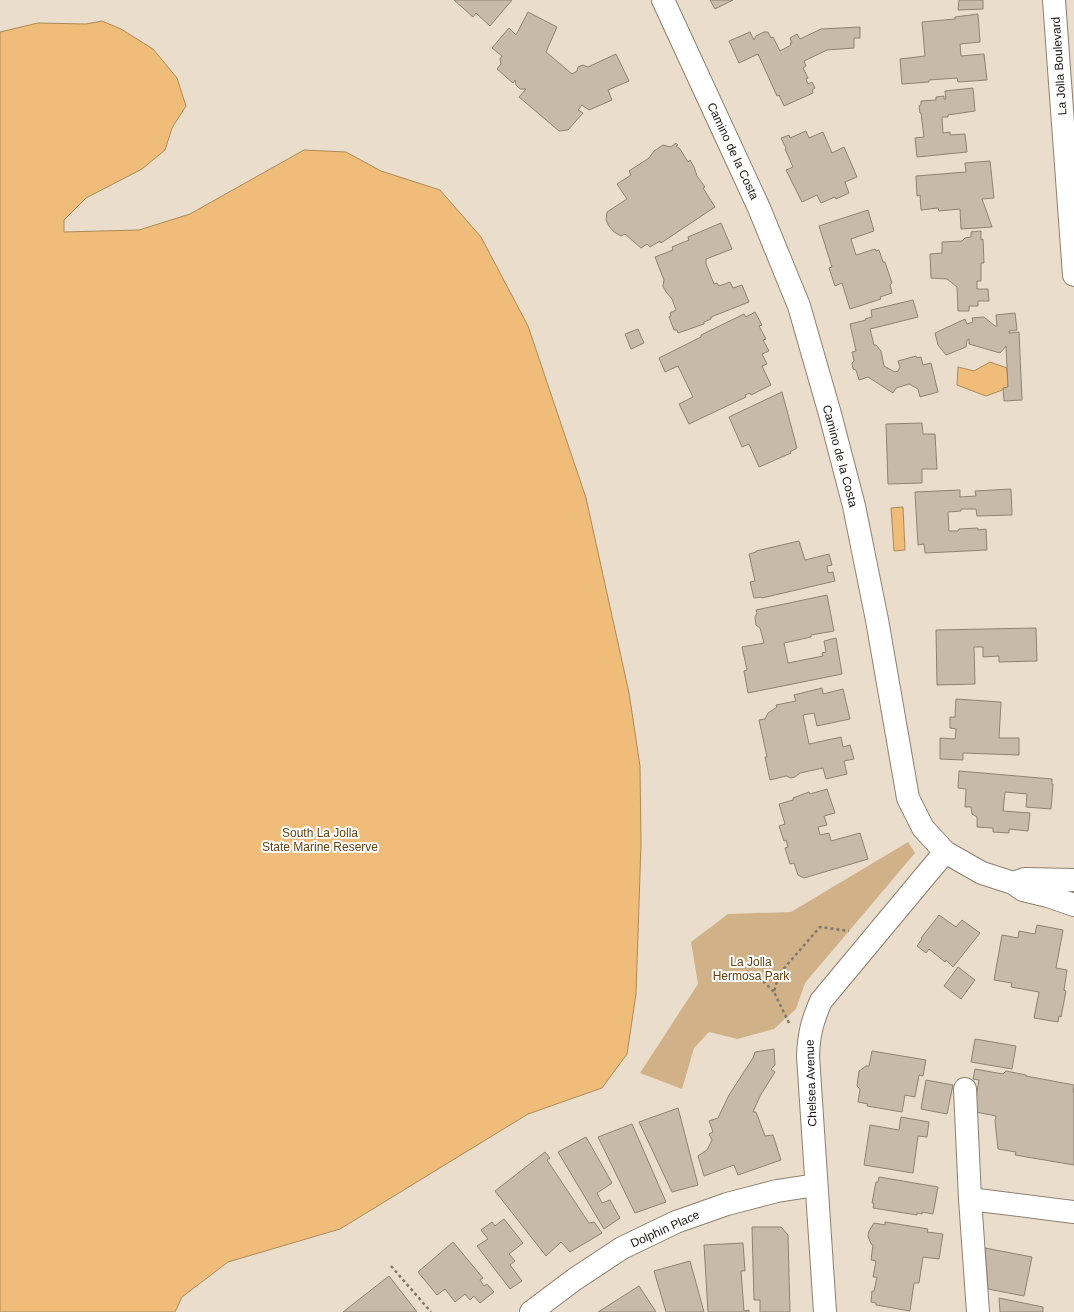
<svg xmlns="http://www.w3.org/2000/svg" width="1074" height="1312" font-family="Arial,sans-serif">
	<rect width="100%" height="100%" fill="#eaddcb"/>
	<path fill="#d1b188" d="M908,842l7,11 -110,130 -9,26 -22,20 -37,10 -28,-7 -15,16 -12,41 -42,-16 58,-89 -7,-42 37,-28 63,-2z"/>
	<path fill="#efbc79" stroke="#ae8a59" d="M102,21l19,8 32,20 24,29 9,28 -14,22 -7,22 -23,19 -56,29 -22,22v12l75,-2 51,-16 114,-64 42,2 35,19 59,19 41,47 47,89 58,172 43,195 11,73 1,78 -5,150 -9,60 -25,34 -74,26 -188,115 -112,33 -46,35 -7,15h-175v-1280l38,-9 48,1z
		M990,362l17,6 1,20 -22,8 -29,-11 1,-18 16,4z
		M903,507l2,43 -11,1 -3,-43z"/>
	<path fill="#c7baa9" stroke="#8e8272" d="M454,0h58l-22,26 -14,-13 -3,4z
		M710,0h23l-18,9z
		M959,0h24v9l-25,1z
		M528,12l29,15 -11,25 26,22 5,-3 1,-4 5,-2 5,2 28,-13 13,27 -21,9 4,10 -23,10 -7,-5 -4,5 5,3 -15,17 -9,1 -40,-34 7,-8h-6l-4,-4 -1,-5 -2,3 -16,-14 4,-5 -1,-5 2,-3 -10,-8 17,-20 7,7z
		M978,14l2,28 -20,2 1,12 23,-2 3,26 -29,2 -1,-4 -28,2v2l-27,2 -2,-25 25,-3 -3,-34 33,-3v-2z
		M860,27v11h-6v10l-27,2 -23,11 2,5 -3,2 5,10 -2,1 2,5 4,-2 3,6 -3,2 1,3 -29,13 -5,-11 -2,1 -19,-42 -19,9 -10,-22 21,-9 4,8 2,-4 8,-4h4l3,6 2,-1 7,14 11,-6 -1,-2h2l-2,-5 7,-4 3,5 21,-10z
		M973,88l2,23 -27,4v2h-6l1,16 7,-1v3l15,-1 2,18 -50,5 -2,-19 9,-1 -3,-24h-1l-1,-7 2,-1v-4l15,-1v-3l8,-1v3h2l-1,-8z
		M806,131l3,7 14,-6 9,21 12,-6 13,30 -12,5 4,11 -13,6 -1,-2 -14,6 -4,-8 -15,7 -16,-32 7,-3 -8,-18 1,-1 -5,-10 8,-3 1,3z
		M676,143l2,2 -2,1 4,3 8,13 2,-2 4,7 3,9 8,11 -2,1 12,19 -54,36 -1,-2 -10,6 -3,-3 -6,4 -16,-14 -4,2 -7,-4 -5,-6 -3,-6 1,-8 20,-13 -10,-15 14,-9 -2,-4 20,-13 5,-7 9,-6 8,2z
		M990,161l4,37 -12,1 10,28 -31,2 -1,-20 -21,2 -1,-3 -17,2 -1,-15 -3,1 -1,-20 50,-4 -1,-9z
		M868,210l6,21 -23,8 5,16 19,-6 1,2 3,-1 4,12h2l7,21 -2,2 2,8 -12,4 1,2 -31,10 -8,-26 -7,3 -6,-18 3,-1 -13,-41z
		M721,223l11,26 -26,10v5l8,20 3,-1 2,3 11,-4 3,6 9,-3 7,17 -38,15v2l-7,3v2l-26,9 -1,-3h-3l-5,-13 2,-1 -1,-3 6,-3 -4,-11 -6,-7 -3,-6 1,-6 -9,-23 18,-7 -1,-3 17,-7 -1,-3z
		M981,231v9l2,-1 1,24h-3v18h-4v8h11l1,12h-11v5h-9v5h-11l-1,-24 -10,-8 -16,-1 -1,-24 12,-1v-11l20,-1 3,-3 6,-1v-5z
		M913,300l5,17 -48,12 4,16h2l5,6 3,15 11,6 3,-1 2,-4 -2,-6 18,-5 1,2 4,-1 2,8 8,-2 7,29 -18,5 -2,-8 -9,-5 -13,4 -3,5 -25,-16 -9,3 -3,-10 -3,-1 -1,-6 2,-2 -2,-9 4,-1 -6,-27 16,-4 -1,-1 7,-2 -1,-7z
		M755,312l7,13 -3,1 7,13 -3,1 6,11 -7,3 5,10 -5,2 9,19 -20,10 -1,-2 -5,2 1,2 -57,27 -10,-20 14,-7 -15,-31 -13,6 -6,-14 42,-21v-2l43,-21 2,3z
		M1015,313l2,17 -8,1v2l10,-1 3,68 -18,1 -1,-13 5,-1 -2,-41 -6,7 -31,-9v-5l-2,1 -1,7 -20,8 -8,-10 -3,-12 30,-14 2,5 6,-2 -1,-4 12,-1 11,9h2l-1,-11z
		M638,329l6,14 -13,6 -6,-15z
		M782,392l15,56 -7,4 1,1 -32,14 -10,-23 -7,3 -13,-30z
		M922,423l1,11h12l2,35h-15v14l-34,1 -2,-60z
		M1011,489l1,26 -35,1 -1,-7h-15v2l-13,1 1,19h9l1,-2 19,-1v2l8,-1 1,21 -62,3 -1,-9 -6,1 -3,-53 45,-2v7l16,-1 -1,-5z
		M799,541l6,19 24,-6 3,11 -5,1 1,7 5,-1 2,9 -73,17 -1,-1 -7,1 -4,-16 5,-1 -6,-27 7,-2v-1z
		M827,595l7,36 -23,4v2l-27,6 4,20 35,-7 -1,-3 4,-1 -2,-11 12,-3 6,36 -94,19 -4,-22 3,-1 -5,-23 22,-4 -4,-15 -4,-3 -1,-8 2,-4 -1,-3z
		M1036,628l1,33 -38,1v-6l-16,1v-10h-9l1,37 -38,1 -1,-55z
		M822,688l1,6 20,-5 7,30 -33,7 -3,-13 -11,2 6,29 32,-7 2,10 7,-2 4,14 -10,2 3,13 -21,5 -3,-11 -23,5 -5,4 -4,1 -5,-2 -16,4 -5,-23h2l-8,-37 6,-1 3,-6 9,-6 -1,-2 20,-4 -2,-6z
		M956,699l45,3 -2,36h20v17l-56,-2v7l-23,-1v-21l15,1 1,-10 -6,-1v-11h5z
		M959,771l93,8v5h1l-2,25 -25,-2 1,-13 -22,-2 -2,19 27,2 -2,18 -19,-2v4l-16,-1v-4l-16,-1v-10l-5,-3 -1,-7h-6l1,-18 -8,-1z
		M827,789l8,24 -11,3 3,9 -9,2 2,8 9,-2 2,8 29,-8 8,26 -64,19 -6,-3 -4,-12 -4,1 -5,-16 3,-1 -2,-7 -2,1 -5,-15 6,-2 -6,-20 14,-4v-2l16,-6 1,2z
		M939,915l17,12 6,-7 18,13 -27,34 -7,-7 -1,2 -16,-13 -3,4 -9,-7 5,-7 -1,-1z
		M1037,925l26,5 -7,38 11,2 -3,20 2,1 -5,26 -2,-1 -1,6 -24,-4 5,-26 -28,-5 1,-4 -18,-3 8,-45 16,3 1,-7 16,3z
		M958,967l17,13 -14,19 -17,-13z
		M975,1039l41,7 -4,23 -41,-7z
		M774,1049l1,16 -4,4 4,3 -15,24 -7,16h3l9,24 8,-1 8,25 -43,15 -4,-10 -30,11 -6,-20 9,-6 5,-10 -3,-6 4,-2 -4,-11 9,-3 11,-23 24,-37 2,-6z
		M872,1051l54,9 -3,16 -4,-1 -4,22 -10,-2 -3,17 -35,-6 1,-2 -10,-2 2,-13 -3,-3 2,-15 7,-5h3z
		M975,1069l28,5 3,-3 20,4v1l48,9 -1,7h1v73l-59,-10 1,-3 -18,-3 -3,-28 1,-5 -20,-4 -2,-3 5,-29 -6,-1z
		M926,1080l27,5 -6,29 -26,-5z
		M678,1108l20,77 -26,7 -33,-70z
		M901,1117l28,5 -2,15 -9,-1 -5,37 -49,-8 6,-40 29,5z
		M632,1124l34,78 -31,11 -37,-76z
		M586,1137l26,46 -15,10 5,10 8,-3 10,18 -16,11 -46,-77z
		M545,1152l5,6 -3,2 42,63 5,-1 8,11 -32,19 -9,-10 -15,14 -51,-65z
		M879,1177l59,10 -5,27 -11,-2v2l-5,-1v2l-44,-7 1,-5h-2l4,-21h2z
		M504,1219l19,24 -14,11 6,7 -5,4 12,16 -12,8 -33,-43 11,-7 -7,-9 11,-8 3,4z
		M885,1222l43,7 -1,3 16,2 -4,25 -16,-2 -4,26h-5l-4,28 -34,-6v-2l-5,-1 1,-11h2l3,-14h-4l3,-16 -5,-1 2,-15 -2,-1 -3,-8 1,-5 5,-8 11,2z
		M752,1227h29l7,8 2,77h-30v-12h-6z
		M453,1242l30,36 -3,2 4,6 3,-2 7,8 -14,11 -6,-7 -4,4 -5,-6 -10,8 -10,-13 -8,6 -19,-23z
		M743,1243l2,28h-4l3,40 5,-1v2h-41l-4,-67z
		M985,1248l47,9 -8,39 -36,-7z
		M690,1261l14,51h-38l-12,-41z
		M389,1276l28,36h-74z
		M639,1286l17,26h-58z
		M999,1298l44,9v5h-43z"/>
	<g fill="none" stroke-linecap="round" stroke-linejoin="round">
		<defs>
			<path id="minor" d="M663,0l96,208 40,98 31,108 24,92 23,114 31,178 15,30 22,24 37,21 31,10 10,7 25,6 26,9
				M1013,883l12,-4 49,1
				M965,1089l5,110 8,113
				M970,1199l104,13
				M531,1312l44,-33 47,-31 54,-26 51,-18 50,-13 39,-6
				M825,1312l-17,-256c1,-23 4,-34 13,-55l124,-149"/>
			<path id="major" d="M1054,0l20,275"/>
		</defs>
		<use href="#minor" stroke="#8c7f70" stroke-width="24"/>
		<use href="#major" stroke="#8c7f70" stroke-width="24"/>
		<path stroke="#81786c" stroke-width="2.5" stroke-dasharray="3 3" stroke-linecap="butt" d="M734,975l28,5 12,12
			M789,1023l-15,-31 5,-18 41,-47 29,4
			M391,1266l40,46"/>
		<use href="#minor" stroke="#fff" stroke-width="22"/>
		<use href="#major" stroke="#fff" stroke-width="22"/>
	</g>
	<g text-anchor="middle" stroke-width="4" stroke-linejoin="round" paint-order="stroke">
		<g font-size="12" fill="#18140e" stroke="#fff">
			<text transform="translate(1059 66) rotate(-94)" y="4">La Jolla Boulevard</text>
			<text transform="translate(733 151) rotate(65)" y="4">Camino de la Costa</text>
			<text transform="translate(840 456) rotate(75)" y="4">Camino de la Costa</text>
			<text transform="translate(811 1083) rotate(-92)" y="4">Chelsea Avenue</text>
			<text transform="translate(665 1229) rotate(-24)" y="4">Dolphin Place</text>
		</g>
		<g font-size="12" fill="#64430e" stroke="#fff">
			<text x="320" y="837">South La Jolla<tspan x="320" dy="14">State Marine Reserve</tspan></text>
			<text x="751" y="966">La Jolla<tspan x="751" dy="14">Hermosa Park</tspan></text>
		</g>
	</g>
</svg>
